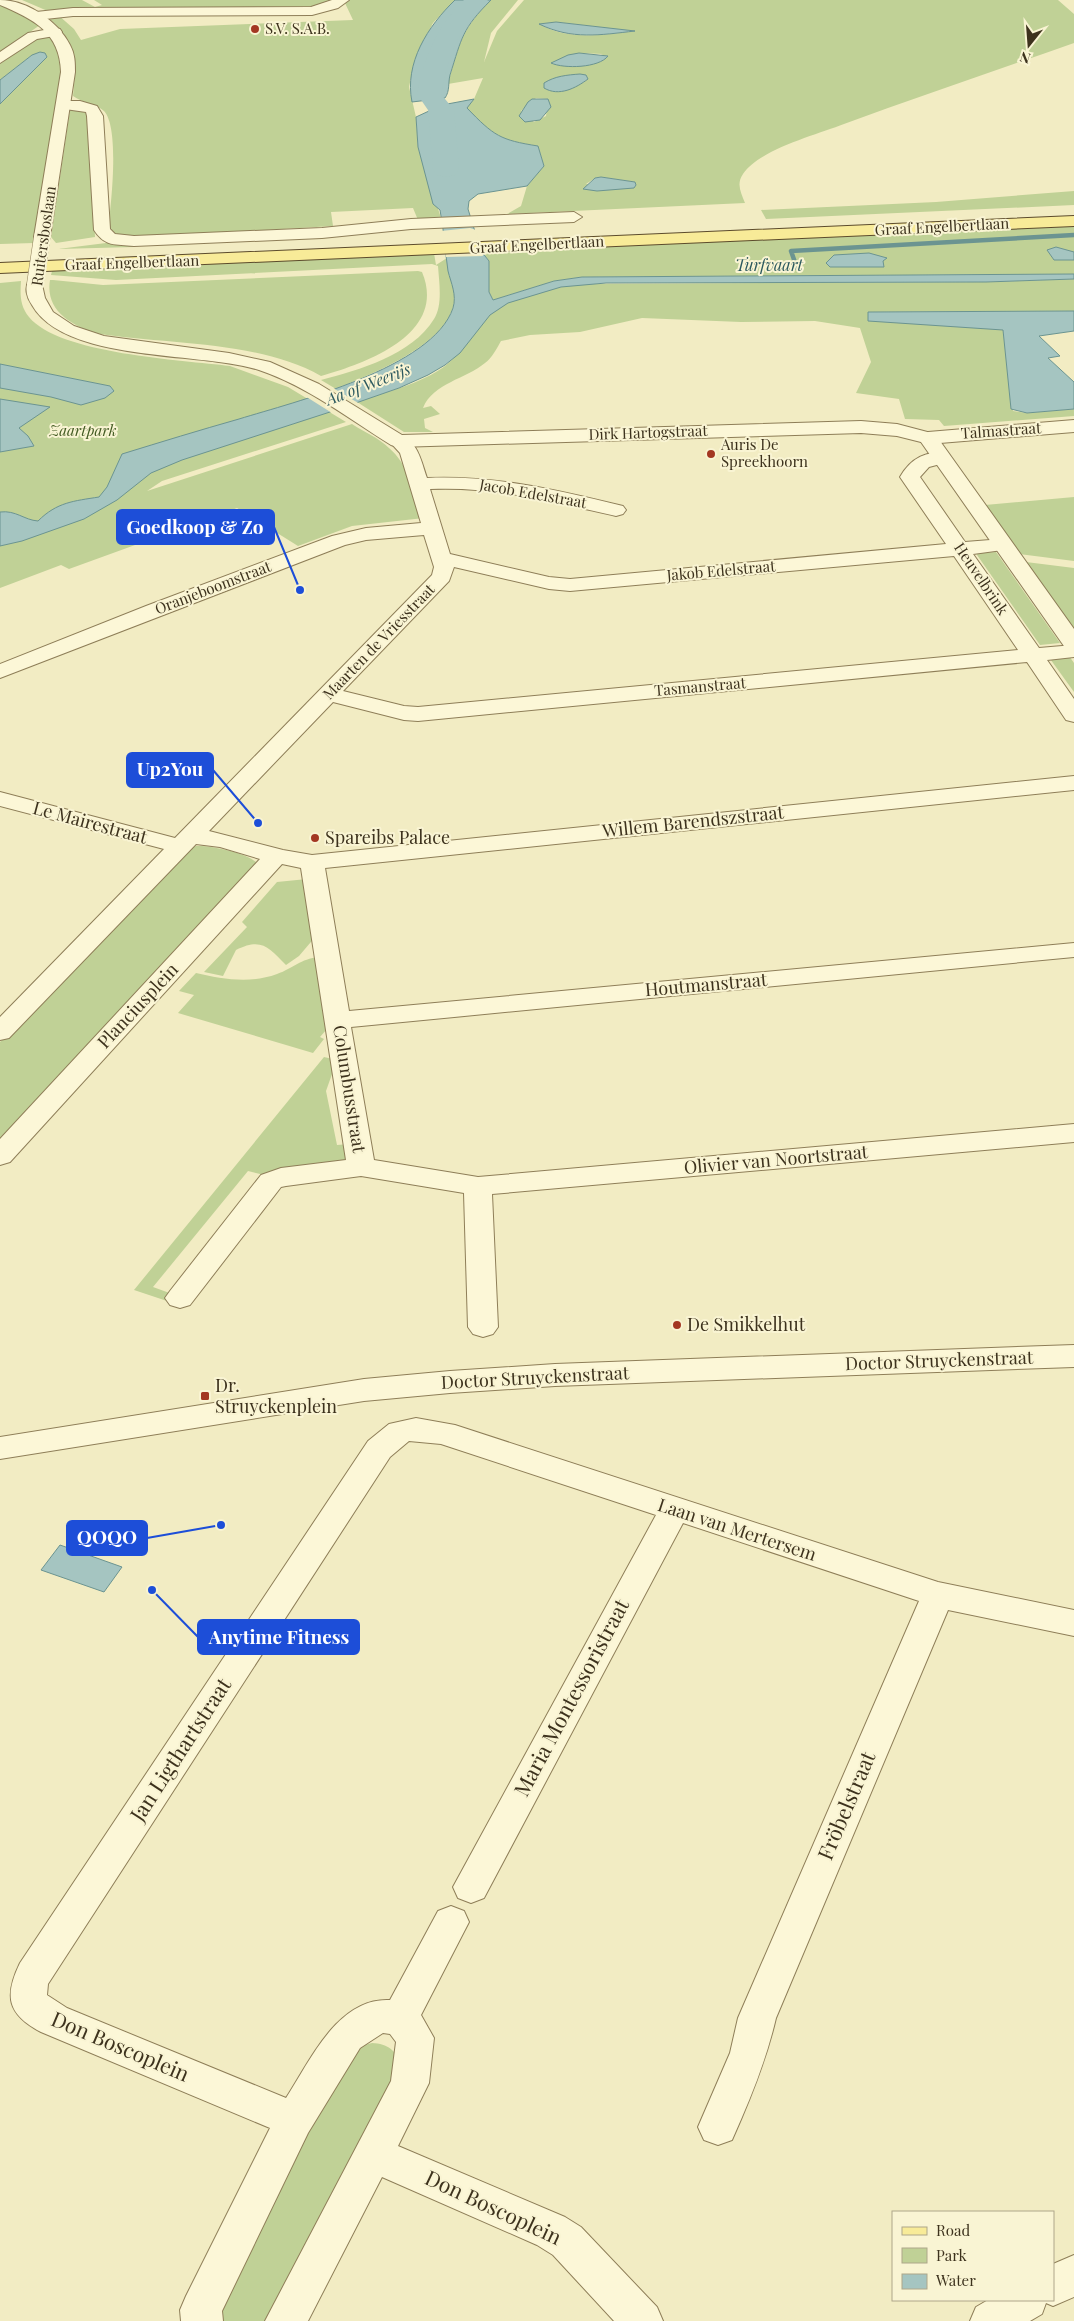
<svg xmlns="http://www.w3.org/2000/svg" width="1074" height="2321" font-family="'Playfair Display',serif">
	<rect width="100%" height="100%" fill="#f2ecc3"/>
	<path fill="#c0d196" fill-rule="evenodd" d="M22,0h60l13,7 7,-2 -8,-5h245l-19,8 -270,4z
		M350,0h105l-22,23 -18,36 -6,28 7,30 2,30 23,71 -23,2 -5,-12 -82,4 2,14 -197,12 -18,-2 -10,-7c3,-24 12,-101 -4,-118 -7,-7 -22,-8 -31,-15 4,-37 3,-52 -25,-79l9,-3 17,15 7,11 39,-11 233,-9 -8,-17z
		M491,0h27l-27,33 -7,29 13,-31 27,-31h534l16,14v29c-77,27 -154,53 -230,81 -28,11 -84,25 -101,50 -7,10 -2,19 2,29l-238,11 14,-8 6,-20 17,-20 -6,-20c-38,-6 -44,-10 -72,-38l8,-9 9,-21 -35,6c11,-40 13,-54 43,-84zM556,22l76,9c-30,5 -66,9 -92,-7zM579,53l24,1 -29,11h-19zM536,98l12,1 -2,17 -12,6 -13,-11zM601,177l34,5 1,3 -50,-1 9,-6z
		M0,3l40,22 -40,28z
		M47,36l6,3 9,25 -28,179 -34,1v-140l47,-47 -15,-2 -32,25v-16l36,-27z
		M70,110l19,3 6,124 -39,6 -5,-6z
		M1074,191v14l-308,14 -5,-9 175,-8z
		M1074,224v50l-492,3 -28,4 -61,19 -4,-8v-31l-8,-10z
		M114,242l20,1v4l-76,2z
		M434,253l2,12 11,-7c1,15 11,34 6,49 -11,40 -82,67 -117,82l-15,-9c38,-10 91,-25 113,-61 9,-14 5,-37 4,-53l-6,-2 -316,16 -65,-5 1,-4 15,-1z
		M418,271l4,1c26,62 -56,91 -101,104 -64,-36 -154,-31 -227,-43 -24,-9 -49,-23 -44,-53h3l50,5z
		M1074,279v32l-206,1 135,18 10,81 14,2 47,-4v7l-130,10 -5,-6 -34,-1 -6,-20 -43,-6 15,-31 -11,-34 -45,-7 -74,1 -99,-4 -62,14 -50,3 -29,6c-4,7 -9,17 -16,22 -19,16 -52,20 -62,45l8,-2 9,8 -16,5 1,9 8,4h-29l-47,-30c28,-10 64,-18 88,-36 17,-14 30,-36 46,-52 20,-20 58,-25 85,-30l410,-2z
		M21,281c-1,14 -1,25 8,36 30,37 153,43 201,49l58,21 58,35 -184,59 -15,10 205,-67c12,8 27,14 37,24 20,17 27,47 35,70l-72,8 -54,20 -61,-38 -168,61 -8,-4 -61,23v-305z
		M1074,497v64l-55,-7 -34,-49z
		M996,552l64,91 -20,2 -63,-90 1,-2z
		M1026,562l48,6v63z
		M1067,653l7,10v29l-26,-36z
		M196,846c14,-1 52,7 61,17l-257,286v-107l186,-192z
		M307,879l9,57 -17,20 -13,9c-17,-17 -24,-28 -50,-15l-13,26 -19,-4 43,-45 -5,-5 35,-40z
		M319,957l8,72 -7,8 4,2 -11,14 -135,-40 16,-18 -15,-4 17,-18c26,6 54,11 81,1 17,-6 23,-15 42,-17z
		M324,1057l13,3 -11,31 11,54 13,-1 1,12 -8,7 -75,13 -20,-5 -95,116 22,8 -5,7 -36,-12z
		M372,2043c16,1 24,7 29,22l-134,256h-49v-22l127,-235 16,-18z"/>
	<path fill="#a5c5c1" stroke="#6b9491" d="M455,0h36c-29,29 -29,37 -41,75 -2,8 0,16 -5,23l-33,4c-8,-39 16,-76 43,-102z
		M556,22l79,9c-35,4 -63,9 -96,-7z
		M40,52l5,1 2,4 -47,47v-24l32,-25z
		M579,53l29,3c-9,12 -44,13 -57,7l17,-8z
		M580,74l6,1 2,4c-12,9 -29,18 -44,9v-5c11,-7 23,-8 36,-9z
		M474,99l-7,9c27,28 33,32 71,38l6,20 -17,20 -49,8 -9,7 -1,8 13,42 8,10v31l4,8 61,-19 28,-4 492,-3v5l-88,3 -380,1 -45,4 -53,16 -18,12 -30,38 -15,12 -17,10 -29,13 -69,24 -148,48 -31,13 -34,27 -33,19 -62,22 -22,5v-34c16,-2 24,8 38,9 19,-19 36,-20 61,-24l8,-10 15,-33c39,-12 78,-24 117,-35 55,-17 194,-51 214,-111 4,-13 -2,-25 -5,-37 -3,-20 -4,-41 -8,-61l-7,-6 -15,-57 -2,-30 26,-12z
		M532,99h16l3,8 -11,13 -15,2 -6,-6 9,-14z
		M601,177l34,5 1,3 -2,3 -37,3 -14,-2 12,-11z
		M1056,247l18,5v8h-20l-7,-10z
		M869,253l18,5 -4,3 1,6h-54l-4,-4 8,-8z
		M1074,311v20l-35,5 21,20 -12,2 26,24v27l-47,4 -16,-4 -8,-79 -135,-9v-9z
		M0,364l110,22 4,5 -9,7 -24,7 -30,-8 -51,-9z
		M0,399l50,8 -31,21 9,8 6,10 -34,6z
		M60,1545l62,22 -18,25 -63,-22z"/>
	<path fill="#f2ecc3" d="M470,228l6,2 7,26 -37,1 -5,-26z
		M333,388l27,16 -28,9 -27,-17z"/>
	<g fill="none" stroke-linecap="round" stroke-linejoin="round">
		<path stroke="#6b9491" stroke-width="4.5" d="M797,268l-6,-17 283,-16"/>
		<path fill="#a5c5c1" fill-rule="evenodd" d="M464,0h24c-6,9 -14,15 -20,24 -16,20 -22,45 -27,70l13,16 5,59 -4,6 -9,2 -9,-2 -4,-6 -5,-59 -11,-16c7,-36 20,-68 47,-94z"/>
		<defs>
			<path id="minor" d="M332,0h17l-11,8 -26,7 -239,1 -37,4 -7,-4 7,-4 37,-4 238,-1z
				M55,28l5,1 2,3 -2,3 -23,4 -37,24v-11l28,-19z
				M63,101h17l17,5 6,10 7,113 5,5 19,2 188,-8 89,-9 163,-7 8,5 -8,5 -163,7 -89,9 -188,8c-19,-2 -29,1 -40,-16l-7,-114 -1,-4 -28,-4 -2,-3 2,-3z
				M1074,420v12l-146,12 -7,-2 -2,-4 2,-4 7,-2z
				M398,435c20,5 23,26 29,43 67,-3 131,12 196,28l3,4 -3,4 -7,2c-63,-14 -121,-30 -186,-27l20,65 99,23 21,2 376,-35 -46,-67c10,-18 27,-28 48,-23l3,4 -3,4 -19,5 -9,10 45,65 38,-3 7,2 3,4 -3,4 -37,5 66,94 35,-3v12l-27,3 27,39v23l-8,-2 -39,-58 -609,59 -14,-1 -71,-18 -124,129 74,19 29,5 762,-79v14l-749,78 24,143 725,-68v14l-723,70 23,133 104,17 596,-53v18l-582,52 6,133 -5,7 -10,3 -10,-3 -5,-7 -4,-134 -103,-17 -75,10 -5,1 -91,118 -10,3 -10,-3 -5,-7 5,-7 91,-116 20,-7 65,-8 -45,-292 -19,-4 -272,298 -10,3v-26l260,-280 -40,-12 -24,-3 -187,194 -9,2v-23l164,-168 -164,-43v-14l175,46 257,-263 2,-8 -10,-32 -58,5 -21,5 -345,133v-14l146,-58 186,-70 34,-8 55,-5 -21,-70 -11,-12 2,-4zM954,556l64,94 -600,57 -14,-1 -61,-15 106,-110 5,-14 95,22 21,2z
				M416,1418l39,7 483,157 136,28v26l-126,-26 -172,408c-10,43 -26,82 -44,122l-14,5 -14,-5 -6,-13 32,-74 8,-35 181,-417 -236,-78 -199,375 -13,5 -13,-5 -5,-11 203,-372 -215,-71 -32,-3 -19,16 -342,527 -1,11 20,13 219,90c24,-37 52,-101 104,-98l48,-89 13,-5 13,5 5,11 -48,93 13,23 -5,45 -31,63 167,71 16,10 76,80 6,14h-49l-61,-66 -16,-10 -155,-68 -74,144h-43l126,-240 5,-39 -6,-8 -7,-1 -23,15 -52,85 -86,178 1,10h-42l-1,-11 6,-14 84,-168 -229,-96c-34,-18 -37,-36 -21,-69l348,-522 21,-17z"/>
			<path id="tertiary" d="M0,0c27,0 58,21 70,45 5,9 5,18 5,27l-25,165 -2,3h-12l-2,-3 27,-165c-1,-40 -28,-53 -61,-67z
				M35,279l6,1 4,18 8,14 21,14 30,10 125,17 41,9 49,22 83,51 459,-14 36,3 38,10 139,195v21l-8,-1 -145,-207 -24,-6 -36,-3 -463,14 -7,-2c-42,-26 -84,-59 -132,-75 -61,-19 -194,-7 -227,-65 -5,-7 -8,-17 -3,-25z
				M1074,1345v22l-519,19 -105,7 -86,8 -364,58v-22l364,-58 86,-8 105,-7z
				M1074,2255v42l-21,9 -7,-3 -4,11 -12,7h-60l6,-14 12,-7h65v-36z"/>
			<path id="primary" d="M1074,216v10l-1074,47v-10z"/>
		</defs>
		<use href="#minor" stroke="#8e7e58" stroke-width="2"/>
		<use href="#tertiary" stroke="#8e7e58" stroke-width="2"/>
		<use href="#primary" stroke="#5c4b2c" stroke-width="2"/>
		<use href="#minor" fill="#fcf7d7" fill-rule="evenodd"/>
		<use href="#tertiary" fill="#fcf7d7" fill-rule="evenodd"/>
		<use href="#primary" fill="#f8eb98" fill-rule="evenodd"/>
		<defs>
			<path id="tertiary-bridge" d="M35,284l7,-47"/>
		</defs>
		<use href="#tertiary-bridge" stroke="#8e7e58" stroke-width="17" stroke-linecap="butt"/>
		<use href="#tertiary-bridge" stroke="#fcf7d7" stroke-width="16"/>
	</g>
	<g fill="#a33722" stroke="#f9f4d3" stroke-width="2">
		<circle cx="255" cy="29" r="5"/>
		<circle cx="711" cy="454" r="5"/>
		<circle cx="315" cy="838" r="5"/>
		<circle cx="677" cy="1325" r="5"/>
		<rect x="200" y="1391" width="10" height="10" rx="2.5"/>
	</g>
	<g text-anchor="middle" stroke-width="4" stroke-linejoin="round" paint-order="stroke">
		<g font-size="15" fill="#3d321d" stroke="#f9f4d3" text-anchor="start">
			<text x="265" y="34">S.V. S.A.B.</text>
			<text x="721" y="450">Auris De<tspan x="721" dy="17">Spreekhoorn</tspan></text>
		</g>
		<g font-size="15" fill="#3d321d" stroke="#f9f4d3">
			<text transform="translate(942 227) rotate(-3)" y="5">Graaf Engelbertlaan</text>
			<text transform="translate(44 236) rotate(-82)" y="5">Ruitersboslaan</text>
			<text transform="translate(537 245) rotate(-3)" y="5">Graaf Engelbertlaan</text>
			<text transform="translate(132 263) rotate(-2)" y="5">Graaf Engelbertlaan</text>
			<text transform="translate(1001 431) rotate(-4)" y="5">Talmastraat</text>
			<text transform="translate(648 433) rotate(-2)" y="5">Dirk Hartogstraat</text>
			<text transform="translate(533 494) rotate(10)" y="5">Jacob Edelstraat</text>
			<text transform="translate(721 571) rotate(-5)" y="5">Jakob Edelstraat</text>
			<text transform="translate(981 579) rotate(56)" y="5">Heuvelbrink</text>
			<text transform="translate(213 588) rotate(-21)" y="5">Oranjeboomstraat</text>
			<text transform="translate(379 642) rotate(-46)" y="5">Maarten de Vriesstraat</text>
			<text transform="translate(700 687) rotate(-5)" y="5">Tasmanstraat</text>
		</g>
		<g font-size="15" font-style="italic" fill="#435b22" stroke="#f9f4d3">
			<text x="83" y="436">Zaartpark</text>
		</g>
		<g font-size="16" font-style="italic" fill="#2b585e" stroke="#f9f4d3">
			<text x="769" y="271">Turfvaart</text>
			<text transform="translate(368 384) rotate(-21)" y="6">Aa of Weerijs</text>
		</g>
		<g font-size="18" fill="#3d321d" stroke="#f9f4d3">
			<text transform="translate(693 822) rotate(-6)" y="6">Willem Barendszstraat</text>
			<text transform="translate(90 823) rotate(15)" y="6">Le Mairestraat</text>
			<text transform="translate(706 985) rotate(-5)" y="6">Houtmanstraat</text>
			<text transform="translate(138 1006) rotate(-47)" y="6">Planciusplein</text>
			<text transform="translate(349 1089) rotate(81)" y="6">Columbusstraat</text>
			<text transform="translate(776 1160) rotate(-5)" y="6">Olivier van Noortstraat</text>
			<text transform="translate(939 1361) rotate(-2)" y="6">Doctor Struyckenstraat</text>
			<text transform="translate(535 1378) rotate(-3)" y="6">Doctor Struyckenstraat</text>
			<text transform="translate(737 1530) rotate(18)" y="6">Laan van Mertersem</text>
		</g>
		<g font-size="18" fill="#3d321d" stroke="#f9f4d3" text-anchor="start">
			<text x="325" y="844">Spareibs Palace</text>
			<text x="687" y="1331">De Smikkelhut</text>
			<text x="215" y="1392">Dr.<tspan x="215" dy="21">Struyckenplein</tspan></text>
		</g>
		<g font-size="21" fill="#3d321d" stroke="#f9f4d3">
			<text transform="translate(572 1698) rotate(-62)" y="7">Maria Montessoristraat</text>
			<text transform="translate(181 1750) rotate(-57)" y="7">Jan Ligthartstraat</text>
			<text transform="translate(847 1806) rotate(-67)" y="7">Fröbelstraat</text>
			<text transform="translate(120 2047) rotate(23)" y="7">Don Boscoplein</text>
			<text transform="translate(493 2208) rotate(25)" y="7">Don Boscoplein</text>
		</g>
	</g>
	<path fill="none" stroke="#1d4ed8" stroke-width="2" d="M300 590L274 527M258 823L213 770M221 1525L147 1538M152 1590L198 1637"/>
	<g fill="#1d4ed8" stroke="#f9f4d3" stroke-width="2">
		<circle cx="300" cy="590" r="5"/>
		<circle cx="258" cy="823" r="5"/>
		<circle cx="221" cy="1525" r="5"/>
		<circle cx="152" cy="1590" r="5"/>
	</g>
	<g fill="#1d4ed8" stroke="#1d4ed8" stroke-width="2">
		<rect x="117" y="510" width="157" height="34" rx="5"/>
		<rect x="127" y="753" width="86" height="34" rx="5"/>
		<rect x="67" y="1521" width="80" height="34" rx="5"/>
		<rect x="198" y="1620" width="161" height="34" rx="5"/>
	</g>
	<g font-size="19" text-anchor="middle" font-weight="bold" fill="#fff">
		<text x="195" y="534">Goedkoop &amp; Zo</text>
		<text x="170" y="776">Up2You</text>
		<text x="107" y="1544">QOQO</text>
		<text x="279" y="1644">Anytime Fitness</text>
	</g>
	<rect x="892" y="2211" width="162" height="90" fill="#f9f4d3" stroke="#aea68a"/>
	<rect x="902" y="2227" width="25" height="8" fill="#f8eb98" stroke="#aea68a"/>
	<text x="936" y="2236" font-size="15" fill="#3d321d">Road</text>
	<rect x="902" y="2248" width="25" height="15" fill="#c0d196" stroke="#aea68a"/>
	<text x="936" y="2261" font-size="15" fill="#3d321d">Park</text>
	<rect x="902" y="2274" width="25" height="15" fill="#a5c5c1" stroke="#aea68a"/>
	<text x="936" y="2286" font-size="15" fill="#3d321d">Water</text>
	<g transform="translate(1029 45) rotate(197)" stroke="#f9f4d3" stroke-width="4" paint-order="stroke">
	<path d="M0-4L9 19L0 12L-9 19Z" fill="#3d321d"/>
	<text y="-8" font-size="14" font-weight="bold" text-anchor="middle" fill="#3d321d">N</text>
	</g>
</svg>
